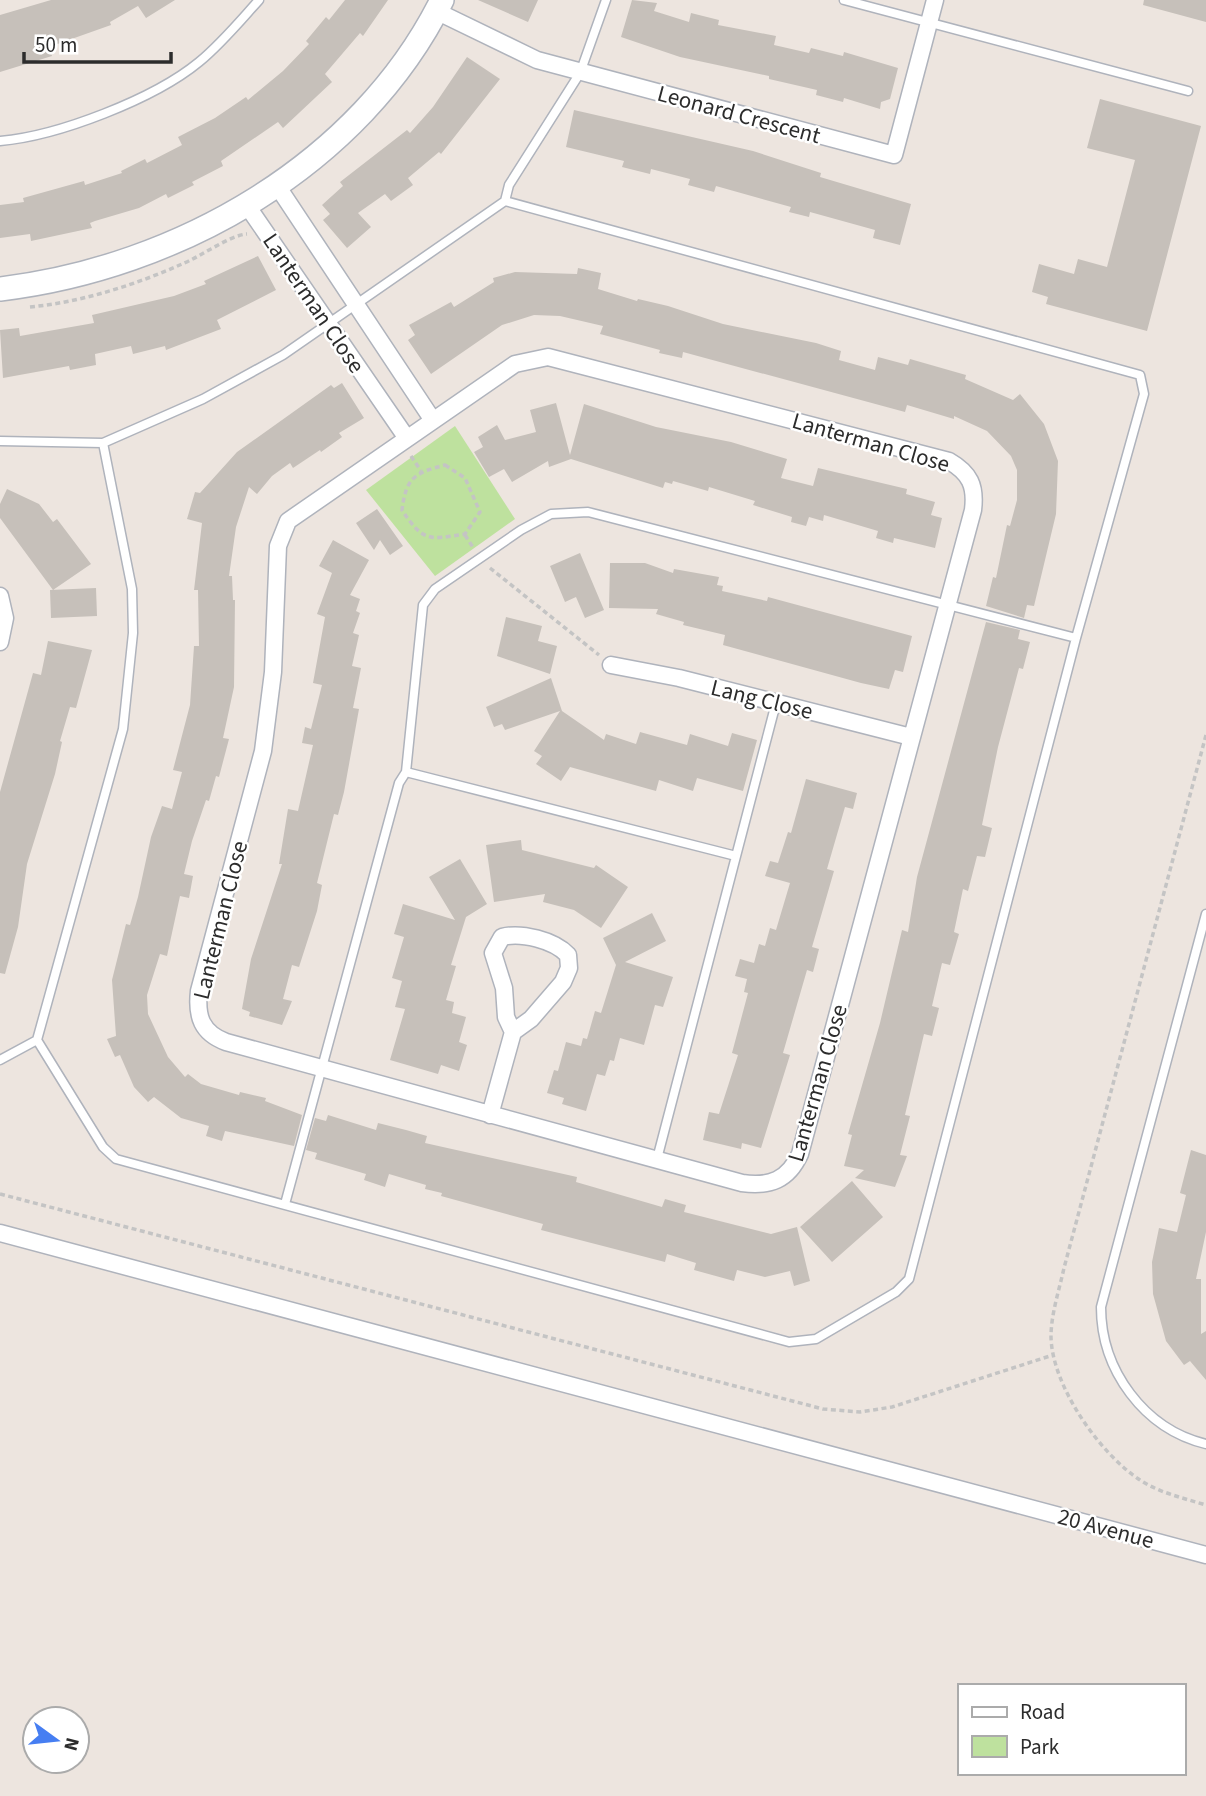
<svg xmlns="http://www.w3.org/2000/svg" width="1206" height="1796" font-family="'Source Sans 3',sans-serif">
	<rect width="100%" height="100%" fill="#ede5df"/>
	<path fill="#bee19e" d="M455,426l60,93 -80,57 -69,-86z"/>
	<path fill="#c6c0ba" d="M51,0h124l-29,18 -8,-12 -28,16 1,3 -62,22 3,9 -52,16v-57z
		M345,0h43l-25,36 -3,-3 -35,41 7,8 -49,46 -5,-6 -57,39 2,5 -31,16 2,3 -26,13 -2,-4 -27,14 -44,13 -5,2 2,5 -61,13 -1,-7 -30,4v-33l24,-3 -1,-4 61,-17 1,4 37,-12 -1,-2 24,-12 2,4 35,-18 -4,-8 37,-19 31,-21 2,3 35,-29 26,-27 -3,-3 20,-24 3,3z
		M478,0h60l-10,22z
		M632,0l25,3 -3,8 35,11 2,-9 28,7 -1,5 58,11 -2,9 35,8 2,-5 32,8 1,-4 54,16 -8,31 -9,3 -1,7 -36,-11 -1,4 -27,-7 1,-5 -48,-11v-3l-89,-19 -59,-20z
		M1144,0h62v22l-63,-17z
		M467,57l33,22 -59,75 -2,-2 -31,26 5,7 -22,16 -6,-7 -27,19 13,14 -24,21 -24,-28 7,-6 -8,-9 21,-19 -3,-4 67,-52 3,3 23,-26z
		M1100,99l101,27 -54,205 -101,-27 2,-7 -16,-5 7,-28 35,10 4,-15 29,8 28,-107 -48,-12z
		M574,110l179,41 68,22 -1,4 91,27 -11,41 -27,-7 2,-8 -65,-18 -1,5 -20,-5 2,-5 -75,-21 -2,6 -26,-7 2,-6 -39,-10 -1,5 -28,-7 2,-6 -58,-14z
		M258,256l18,34 -59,30 4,9 -55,21 -1,-4 -32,8 -2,-8 -36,8 1,11 -26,5 -1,-4 -66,12 -3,-48 19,-2 1,8 74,-13 -2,-8 82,-19 32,-12 -2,-3z
		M578,268l23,5 -3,16 39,12 1,-2 30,7 55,18 93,19 25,8 -2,9 36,10 3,-13 30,8 2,-6 56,16 -1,4 48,21 7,-6 24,30 14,37 -2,53 -22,92 -7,-1 -3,13 -38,-12 7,-29 3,1 11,-53 3,1 7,-26v-30l-6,-14 -24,-25 -33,-15v3l-47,-14 -2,7 -222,-60 -1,6 -23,-5 1,-3 -60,-16 3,-8 -43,-10 -26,-1 -32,10 -71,49 -23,-34 7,-5 -6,-10 42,-23 3,5 40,-25 -1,-4 22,-6 62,2z
		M342,383l22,35 -25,15 3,4 -21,15 -1,-2 -27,18 -3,-5 -18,13 -15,18 -8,-7 -13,40 -7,49h3l1,24h2l-1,87 -11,51 6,1 -10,38 -3,-1 -7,25 -3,-1 -14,41 -8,33 9,2 -4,22 -9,-2 -13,60 -7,-2 -13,41 1,19 20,43 17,20 3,-3 13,10 38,11 1,-3 26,6 -1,3 37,14 -8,31 -69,-15 -3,10 -16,-5 3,-10 -28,-8 -27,-21 -6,5 -14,-15 -14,-32 -5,2 -8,-18 9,-3 -4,-56 14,-56 4,1 8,-28 13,-60 11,-31 10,3 10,-37 -9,-2 17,-65 4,-59h5l-1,-56h-4l8,-67 -15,-4 8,-27 5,1 37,-41 94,-67 3,3z
		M556,403l14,52 14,-51 72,23 75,15 56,17 -6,19 32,8 5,-18 89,21 -1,5 29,8 -4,13 11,3 -7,30 -41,-10 -1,5 -17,-5 2,-7 -54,-16 -1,6 -14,-4 -3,9 -15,-4 1,-5 -39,-12 2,-4 -46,-14 -1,4 -35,-10 -1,3 -7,-2 -2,6 -92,-29 -22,8 -1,-6 -36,21 -8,-13 -15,8 -15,-25 9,-5 -5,-10 19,-12 8,15 31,-8 -6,-22z
		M7,489l32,15 14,18 4,-3 34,45 -38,26 -53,-72v-14z
		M377,509l26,37 -13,9 -10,-15 -6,10 -18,-27z
		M333,540l36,20 -19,35 10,4 -4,12 4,2 -7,20 6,2 -7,31 9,2 -8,40 6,1 -15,83 -6,23 -4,-1 -17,69 5,2 -5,26 -18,56 -7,-2 -9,34 9,2 -10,24 -33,-9 1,-4 -8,-3 9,-50 31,-95h-3l9,-55 10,2 15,-66 -11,-2 3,-16 6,2 11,-44 -9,-2 12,-66 -8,-3 15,-41 -13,-7z
		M580,553l24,57 -19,8 -9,-21 -11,5 -15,-36z
		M610,563h35l28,10 1,-4 45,8 -2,8 6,1 -1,5 45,10 1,-4 144,39 -9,36 -8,-2 -6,19 -28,-6 -138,-38 2,-10 -42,-10 1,-3 -28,-8 2,-5 -49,-1z
		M96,588l1,28 -46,2 -1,-28z
		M506,617l36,9 -4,15 19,5 -7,28 -53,-18z
		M986,622l34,8 -2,9 12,3 -7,27 -4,-1 -21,79 -16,78 10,3 -7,29 -8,-1 -9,35 -5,-2 -9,43 5,2 -9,31 -8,-2 -10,43 7,2 -7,28 -8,-2 -19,81 5,1 -10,39 7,1 -12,31 -40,-9 9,-8 -20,-4 8,-31 -4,-1 32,-111 22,-93 6,2 9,-55z
		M48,641l44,9 -16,58 -6,-1 -10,34 2,1 -7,32 -28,90 -9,63 -13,47 -5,-1v-181l33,-119 8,2z
		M551,678l11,33 42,29 2,-6 30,10 4,-12 47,13 3,-11 38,12 4,-13 25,7 -14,51 -46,-13 -4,13 -34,-11 -3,11 -86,-24 -9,14 -25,-17 6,-8 -8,-5 26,-40 -55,19 -3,-6 -8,3 -8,-20z
		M806,779l51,14 -4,16 -8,-2 -18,62 7,2 -22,76 7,2 -6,23 -6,-2 -24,83 7,2 -29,93 -19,-5 -1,6 -38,-9 6,-28 10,2 19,-59 -6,-2 16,-60 -4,-1 3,-13 -12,-3 5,-17 14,4 5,-19 6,2 5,-18 6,2 14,-47 -25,-7 5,-15 8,2 10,-31 3,1z
		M521,840l1,10 72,18 2,-3 32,22 -27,41 -27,-18 -31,-8 2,-8 -51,8 -8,-57z
		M460,859l27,45 -21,13 -15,48 5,1 -10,34 8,2 -2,11 14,4 -7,25 8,3 -8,26 -18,-6 -3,9 -48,-14 15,-51 -10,-2 7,-26 -10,-3 12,-41 -10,-3 9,-30 52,16 -26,-43z
		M652,913l14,28 -41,21 48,15 -10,30 -8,-2 -11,40 -24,-7 -6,23 -4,-1 -5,16 -8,-2 -11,37 -24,-7 2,-6 -17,-5 7,-23 4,1 8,-29 15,4 2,-8 4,1 8,-28 6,2 15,-48 -13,-27z
		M328,1115l48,15 2,-7 28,7 21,6 -2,7 152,34 -1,5 86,25 3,-8 21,6 -2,7 87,22 26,-7 13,54 -16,5 -4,-15 -25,6 -28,-7 -3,11 -40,-11 2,-7 -29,-9 -2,8 -124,-32 2,-6 -102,-28 1,-3 -17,-4 1,-4 -37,-11 -4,13 -21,-7 2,-6 -51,-15 2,-6 -11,-3 9,-32 11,3z
		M1191,1150l15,5v77l-10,47h5v55l5,-3v49l-16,-19 -6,4 -18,-24 -13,-47 -1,-32 7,-34 18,4 9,-37 -6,-2z
		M852,1181l31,36 -51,45 -32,-35z"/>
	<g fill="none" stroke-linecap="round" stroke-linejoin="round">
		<defs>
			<path id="lane" d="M844,0l344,91
				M0,141c58,-5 154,-42 199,-79 22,-18 41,-41 60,-62
				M0,441l103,2 100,-44 80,-44 222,-154 4,-16 71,-112 26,-73
				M406,772l330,84
				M1206,914l-105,393c0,63 43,122 105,137
				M37,1040l66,107 13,12 673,183 27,-3 80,-47 13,-13 167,-641 68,-244 -4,-19 -635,-174
				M0,1060l37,-20 86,-311 10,-96 -1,-44 -29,-146
				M657,1159l119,-456
				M285,1204l114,-421 7,-11 17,-167 12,-16 86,-59 30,-16 37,-2 488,126"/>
			<path id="street" d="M436,11l101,49 357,95 41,-155
				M276,184l156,235
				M246,204l160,233
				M548,357l401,104c21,12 27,25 24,49l-173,644c-12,26 -30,33 -58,29l-516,-141c-24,-9 -30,-25 -27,-51l64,-240 10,-79 5,-126 10,-25 227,-157z
				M0,596l5,22 -5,24
				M611,665l68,13 232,59
				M490,1115l23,-83 18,-13 32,-37 6,-14 -1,-13c-14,-15 -47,-23 -66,-18l-9,16 11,35 2,29 7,15
				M0,1233l1206,322"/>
			<path id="secondary" d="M0,289c177,-21 360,-124 442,-289"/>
		</defs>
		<use href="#lane" stroke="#afb3bc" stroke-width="11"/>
		<use href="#street" stroke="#afb3bc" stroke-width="19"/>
		<use href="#secondary" stroke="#afb3bc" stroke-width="26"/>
		<path stroke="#c4c4c4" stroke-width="3.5" stroke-dasharray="5 3.5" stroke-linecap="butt" d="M30,307c52,-5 105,-22 152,-43 18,-7 48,-29 65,-30
			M411,456l10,15
			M445,465l20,13 15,34 -15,22c-36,6 -42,8 -63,-24 4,-32 12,-37 43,-45z
			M465,535l9,14
			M490,568l109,87
			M1206,735l-142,533c-5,23 -13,46 -13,69 1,49 49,117 89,143 20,13 43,18 66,25
			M0,1194l823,215 37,3 32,-5 161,-52"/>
		<use href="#lane" stroke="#fff" stroke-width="8"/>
		<use href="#street" stroke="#fff" stroke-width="16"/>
		<use href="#secondary" stroke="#fff" stroke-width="23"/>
	</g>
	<g text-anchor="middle" stroke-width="5" stroke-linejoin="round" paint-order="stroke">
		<g font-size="23" fill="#2c2c2c" stroke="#fff">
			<text transform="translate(739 114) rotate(15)" y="8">Leonard Crescent</text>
			<text transform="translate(314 303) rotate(56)" y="8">Lanterman Close</text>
			<text transform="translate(871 442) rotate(16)" y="8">Lanterman Close</text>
			<text transform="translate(762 699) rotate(14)" y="8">Lang Close</text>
			<text transform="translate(220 920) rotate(-76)" y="8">Lanterman Close</text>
			<text transform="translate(817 1083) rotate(-74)" y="8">Lanterman Close</text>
			<text transform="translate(1106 1528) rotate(15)" y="8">20 Avenue</text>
		</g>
	</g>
	<rect x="958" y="1684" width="228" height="91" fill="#ffffff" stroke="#ababab" stroke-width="2"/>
	<rect x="972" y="1707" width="35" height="10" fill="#ffffff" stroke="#ababab" stroke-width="2"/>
	<text x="1020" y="1719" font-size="21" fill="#2c2c2c">Road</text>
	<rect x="972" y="1736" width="35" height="21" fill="#bee19e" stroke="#ababab" stroke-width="2"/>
	<text x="1020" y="1754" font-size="21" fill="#2c2c2c">Park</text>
	<g transform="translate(56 1740) rotate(105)"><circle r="33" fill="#ffffff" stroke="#ababab" stroke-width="2"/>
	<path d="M0-5L12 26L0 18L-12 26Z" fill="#467ef2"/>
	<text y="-10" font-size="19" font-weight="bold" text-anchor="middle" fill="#2c2c2c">N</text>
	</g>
	<path d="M24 52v10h147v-10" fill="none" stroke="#2c2c2c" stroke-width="3.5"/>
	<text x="35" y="52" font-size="21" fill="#2c2c2c" stroke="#ffffff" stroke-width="5" paint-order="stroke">50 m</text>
</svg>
